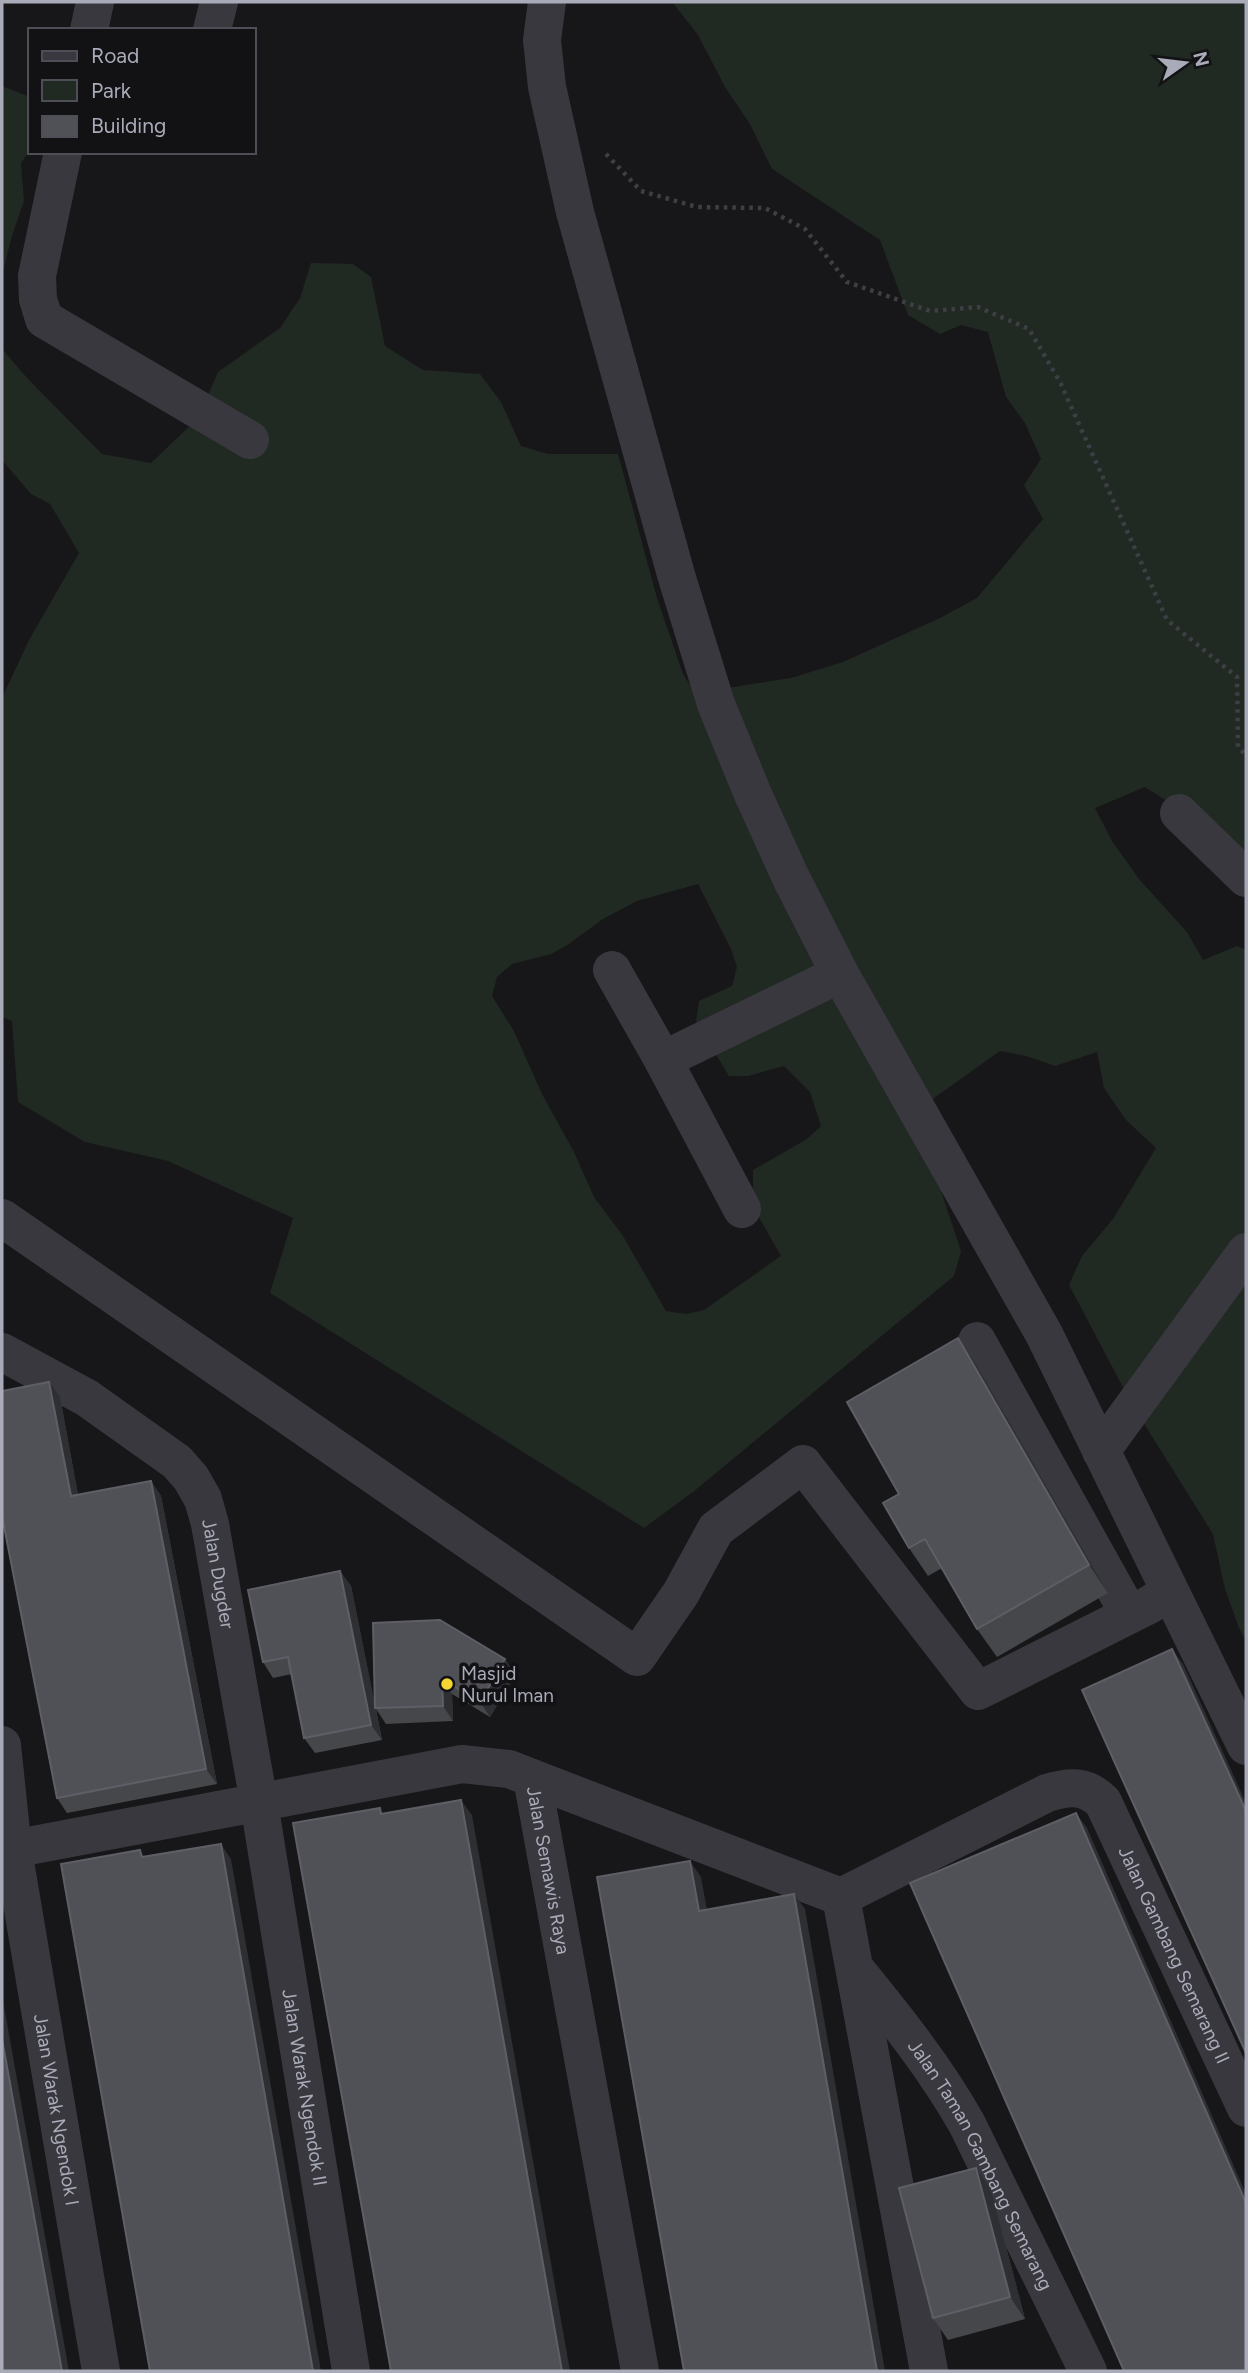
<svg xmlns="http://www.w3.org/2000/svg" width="1248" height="2373" font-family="Figtree,sans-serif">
	<rect width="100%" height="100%" fill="#171719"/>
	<path fill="#212923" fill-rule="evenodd" d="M636,2h610v850l-101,-65 -50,21 17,33 27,38 48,53 16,28 34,-14 9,4v691l-7,-13 -14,-39 -12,-55 -80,-128 -64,-121 13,-29 31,-37 43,-71 -30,-28 -22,-32 -7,-36 -42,14 -29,-10 -26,-5 -94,67 36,76 19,57 -7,25 -261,216 -49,36 -374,-235 23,-75 -125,-57 -83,-19 -67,-40 -6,-81 -10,-4v-319l27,-58 50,-87 -29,-49 -19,-10 -29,-34v-120l1,10 25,29 74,75 49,9 47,-45 20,-46 62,-44 20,-30 11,-35 42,1 18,13 14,69 38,24 57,4 21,28 20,44 27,8h70l39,144 26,76 12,19 96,-15 52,-16 97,-44 37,-20 66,-79 -19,-34 17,-26 -16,-36 -19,-26 -18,-65 -27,-7 -21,9 -32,-19 -28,-75 -108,-71 -22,-45 -25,-37 -27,-52 -25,-32zM698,884l33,65 6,18 -5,19 -33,15 -3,20 33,55h19l36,-10 26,26 11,34 -14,13 -54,31v37l28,49 -77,54 -18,4 -20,-3 -43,-75 -29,-39 -20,-45 -32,-58 -28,-63 -22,-35 5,-19 15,-13 39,-10 18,-10 34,-25 34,-18z
		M2,86l28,11v53l-9,13 3,38 -13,38 -9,38z"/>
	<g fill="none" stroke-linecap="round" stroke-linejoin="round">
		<path stroke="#3e3e45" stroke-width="4.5" stroke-dasharray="3.5 5" stroke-linecap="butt" d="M606,154l35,37 56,16 68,1 40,21 42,53 83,29 48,-4 51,22 31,53 107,238 70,57 1,70 8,8"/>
		<g stroke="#38383e" stroke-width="38">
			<path d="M547,2l-5,38 5,47 28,125 102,366 39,126 36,88 39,86 49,96 204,360 202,412"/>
			<path d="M89,30l6,-28"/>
			<path d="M212,30l7,-28"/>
			<path d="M63,152l-26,124 1,23 6,20 206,121"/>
			<path d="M1179,813l67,65"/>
			<path d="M612,970l51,90 177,-86"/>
			<path d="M663,1060l79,149"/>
			<path d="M2,1218l635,439 44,-64 35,-64 87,-65 175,227 171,-86 20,-13"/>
			<path d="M977,1341l152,273"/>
			<path id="s1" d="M2,1352l85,46 90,64 14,16 12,21 7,25 49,279 92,568"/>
			<path d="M1101,1451l145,-199"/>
			<path id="s2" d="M2,1745l11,105 88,521"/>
			<path id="s3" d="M532,1778l309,119 206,-104c23,-7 39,-8 56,9l143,306"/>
			<path id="s4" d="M2,1851l460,-87 47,5 23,9 108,593"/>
			<path d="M841,1897l88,474"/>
			<path id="s5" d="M857,1971c40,49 79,98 110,153l121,247"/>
		</g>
	</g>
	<path fill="#45474b" d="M977,1366l131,227 -111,64 -20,-28 -35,-61 -14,8 -19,-28z
		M60,1397l18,98 73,-14 10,15 56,288 -150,29 -10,-15z
		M340,1571l11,15 24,120 -2,-83 132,36 10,16 -25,42 -38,-23 1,27 -67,3 -10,-15 6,31 -67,13 -11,-15 -12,-64 -19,4 -10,-16z
		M991,2190l34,129 -77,21 -15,-22z"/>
	<path fill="#2e2f32" d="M958,1338l19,28 131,227 -19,-28z
		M49,1382l11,15 21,114 -10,-15z
		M151,1481l10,15 56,288 -11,-15z
		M340,1571l11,15 31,154 -11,-15z
		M1172,1649l11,15 63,139v8z
		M505,1659l10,16 -25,42 -10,-15z
		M442,1679l10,15 1,27 -10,-15z
		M461,1800l11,15 98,556h-8z
		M1076,1813l11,15 159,366v9z
		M221,1844l10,15 90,512h-8z
		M690,1861l11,16 9,49 -11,-15z
		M794,1894l11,15 80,462h-8z
		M2,1995l67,376h-7l-60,-332z
		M976,2168l15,22 34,129 -15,-22z"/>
	<path fill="#505157" stroke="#5e5f66" stroke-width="2" d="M958,1338l131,227 -112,64 -52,-90 -16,9 -26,-45 16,-9 -52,-92z
		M49,1382l22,114 80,-15 55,288 -149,29 -55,-282v-125z
		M340,1571l31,154 -67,13 -16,-81 -25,5 -15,-72z
		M440,1620l65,39 -25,43 -38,-23 1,27 -68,2 -2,-85z
		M1172,1649l74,162v242l-164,-363z
		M461,1800l101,571h-171l-98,-548 87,-15 1,6z
		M1076,1813l170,390v168h-122l-214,-488z
		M221,1844l92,527h-163l-89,-507 79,-14 2,7z
		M690,1861l9,50 95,-17 83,477h-193l-87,-494z
		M2,2039l60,332h-60z
		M976,2168l34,129 -77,21 -34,-130z"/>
	<circle fill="#f5d533" stroke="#121214" stroke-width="2.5" cx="447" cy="1684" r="7"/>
	<g text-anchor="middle" stroke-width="7" stroke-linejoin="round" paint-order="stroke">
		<g font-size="19" fill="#a9abb9" stroke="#121214">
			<text dy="7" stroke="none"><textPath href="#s1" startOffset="329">Jalan Dugder</textPath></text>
			<text dy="7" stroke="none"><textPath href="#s4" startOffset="634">Jalan Semawis Raya</textPath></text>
			<text dy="7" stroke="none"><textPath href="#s3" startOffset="791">Jalan Gambang Semarang II</textPath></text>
			<text dy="7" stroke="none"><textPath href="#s1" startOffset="850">Jalan Warak Ngendok II</textPath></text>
			<text dy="7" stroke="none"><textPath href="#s2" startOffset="369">Jalan Warak Ngendok I</textPath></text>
			<text dy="7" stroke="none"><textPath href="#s5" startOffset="231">Jalan Taman Gambang Semarang</textPath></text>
		</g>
		<g font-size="19" fill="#a9abb9" stroke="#121214" text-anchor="start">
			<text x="461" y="1680">Masjid<tspan x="461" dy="22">Nurul Iman</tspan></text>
		</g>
	</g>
	<rect width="1248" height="2373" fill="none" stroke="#a9abb9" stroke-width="7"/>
	<rect x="28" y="28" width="228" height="126" fill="#121214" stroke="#4e4f56" stroke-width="2"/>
	<rect x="42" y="51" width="35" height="10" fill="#38383e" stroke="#4e4f56" stroke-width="2"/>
	<text x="91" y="63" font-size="21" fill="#a9abb9">Road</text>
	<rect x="42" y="80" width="35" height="21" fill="#212923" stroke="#4e4f56" stroke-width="2"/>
	<text x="91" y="98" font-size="21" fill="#a9abb9">Park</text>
	<rect x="42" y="116" width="35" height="21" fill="#505157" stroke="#4e4f56" stroke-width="2"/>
	<text x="91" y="133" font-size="21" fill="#a9abb9">Building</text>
	<g transform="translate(1185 63) rotate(76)" stroke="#121214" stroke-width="5" paint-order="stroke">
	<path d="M0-5L12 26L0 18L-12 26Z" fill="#a9abb9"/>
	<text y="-10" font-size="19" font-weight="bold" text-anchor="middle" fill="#a9abb9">N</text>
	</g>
</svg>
